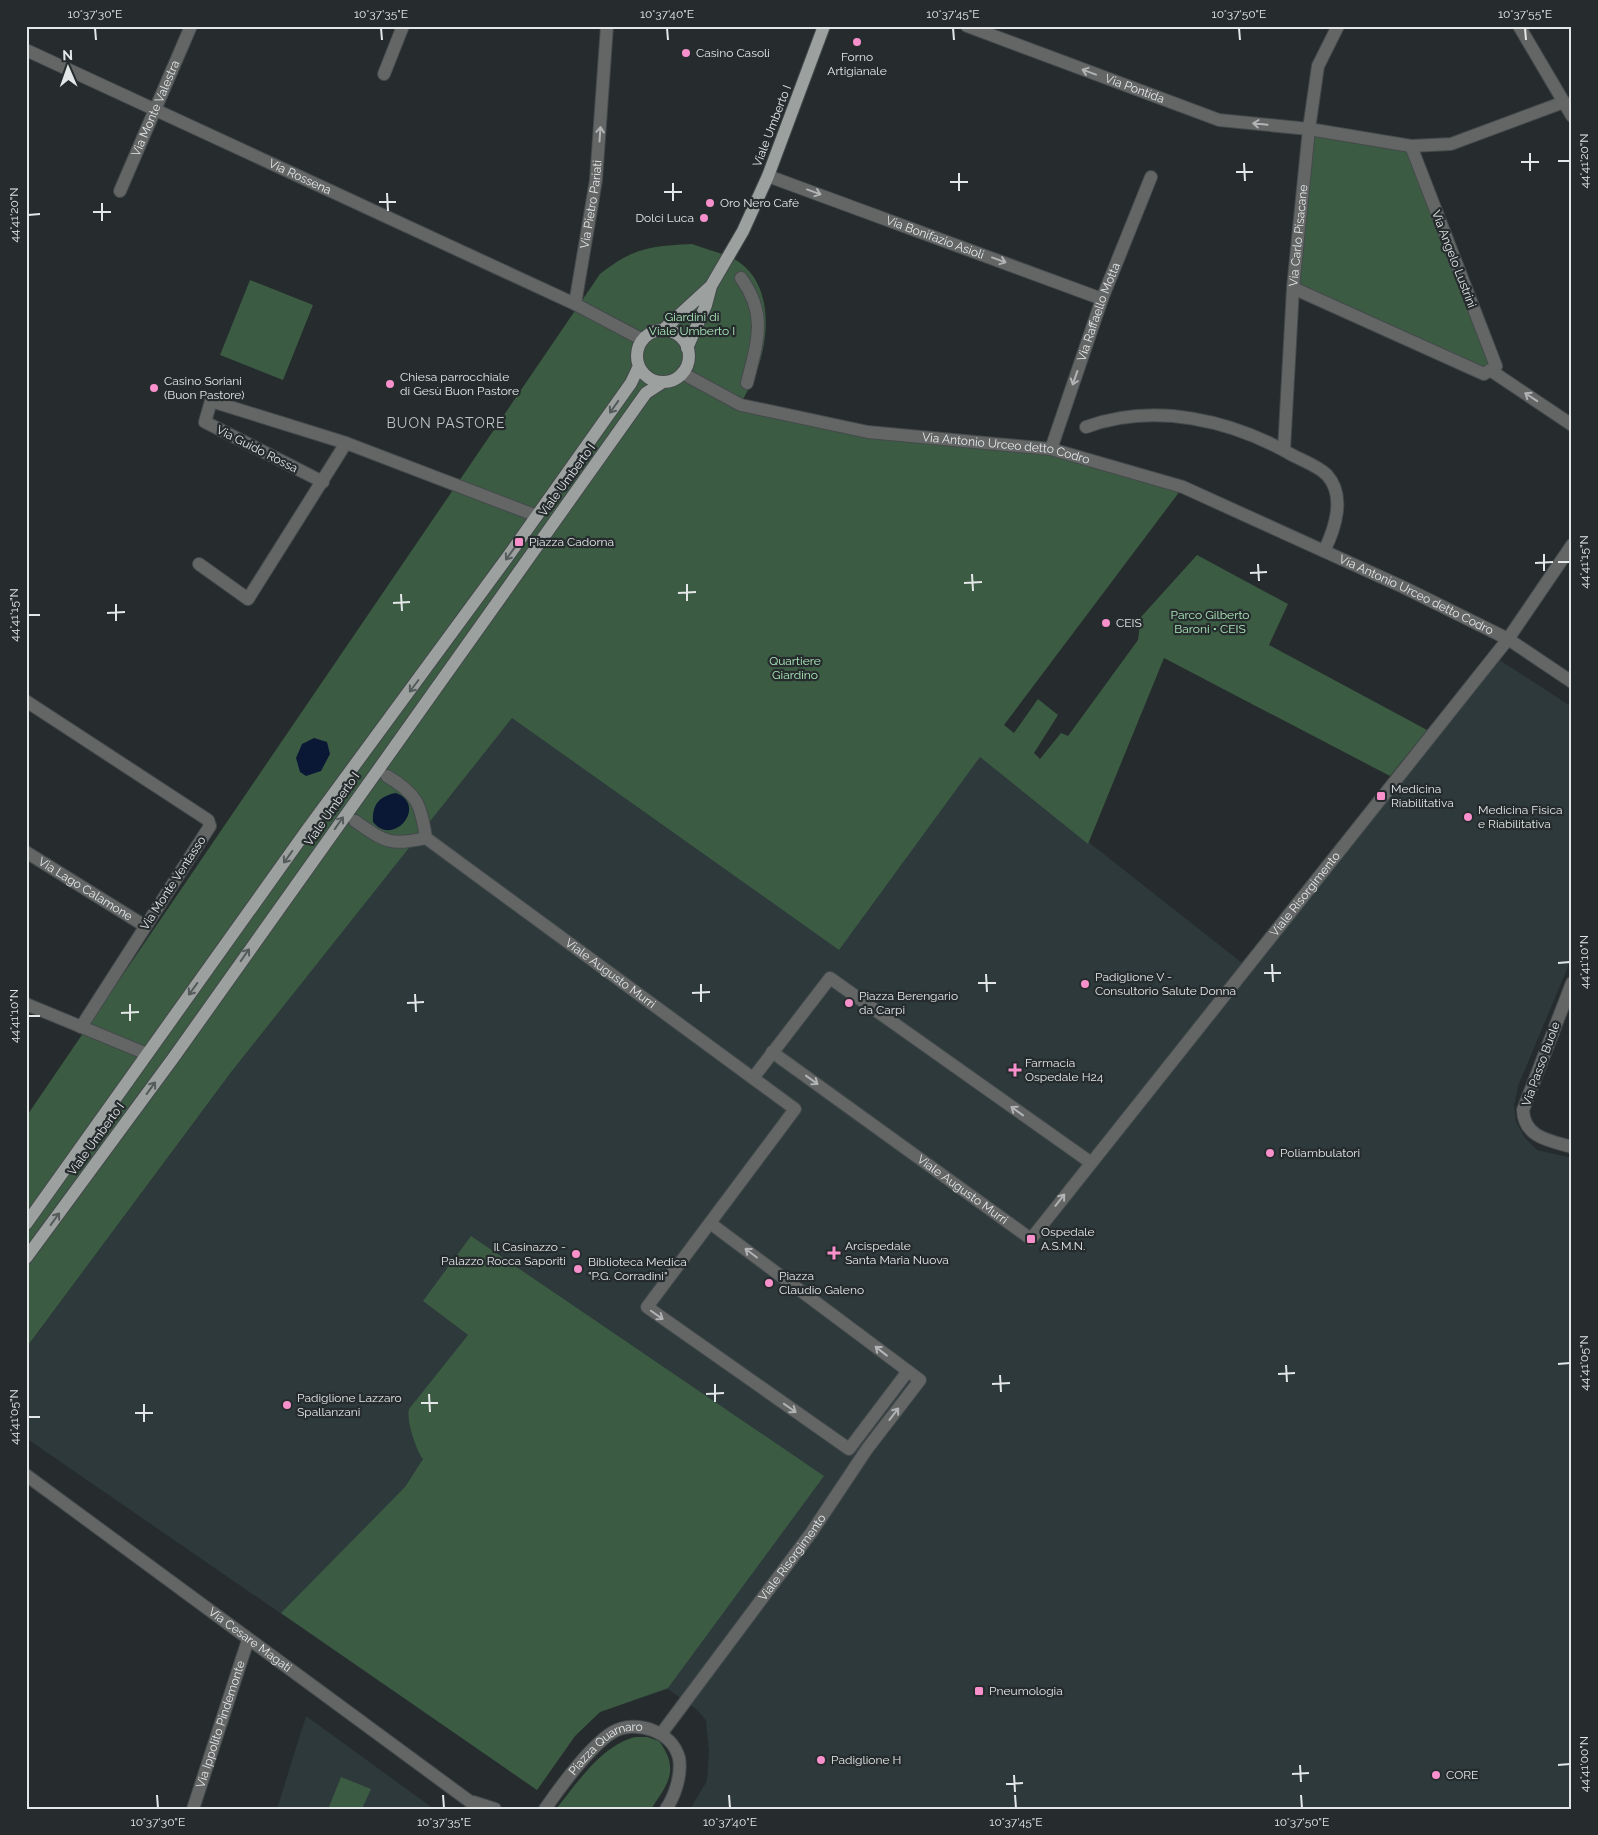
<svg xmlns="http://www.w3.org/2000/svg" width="1598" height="1835" font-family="Raleway,sans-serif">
	<rect width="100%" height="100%" fill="#262c2d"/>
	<path fill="#2d393b" d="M1498,659l74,48v250l-54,129 -4,19 2,17 9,16 12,12 35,8v651h-882l17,-28 2,-29 -3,-32 -10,-11 -28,-20 -68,23 -25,24 -38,54 -511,-352v-90l206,-277 280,-354 327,232 140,-193 272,214z
		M306,1716l128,93h-157z"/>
	<path fill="#3b5b43" d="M1309,129l102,17 85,220 -12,8 -191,-86z
		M692,244c13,5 27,8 40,14 39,19 39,73 26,109 -4,14 -13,28 -20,42l311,45 131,37 -176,234 10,8 24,-34 20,16 -24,38 6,6 21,-26 7,3 70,-96 3,-23 56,-62 91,49 -19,41 158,85 -37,46 -226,-118 -76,186 -108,-87 -141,193 -327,-232 -280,353 -206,277v-231l574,-843c33,-26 50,-28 92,-30z
		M250,280l63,25 -30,75 -63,-25z
		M471,1236l353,240 -156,212 -68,24 -25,24 -38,54 -256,-177 124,-126 18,-28c-7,-9 -17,-39 -14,-50l59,-74 -45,-34z
		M635,1737h12l12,4c21,28 9,43 -8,68h-95c22,-27 45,-63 79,-72z
		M341,1777l30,12 -9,20h-34z"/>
	<path fill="#0a1835" d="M314,738l13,4 3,12 -9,17 -15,5 -6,-4 -4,-14 6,-14z
		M396,793c32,12 -2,55 -23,29 -1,-17 6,-26 23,-29z"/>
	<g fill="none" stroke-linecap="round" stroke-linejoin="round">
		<defs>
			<g id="minor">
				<path id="s1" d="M967,26l252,94 90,9 102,17 40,-2 113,-42"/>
				<path d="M1519,26l53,90"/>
				<path id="s2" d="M26,50l549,254 68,36"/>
				<path d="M384,74l19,-48"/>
				<path id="s3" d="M768,176l334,123"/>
				<path id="s4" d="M120,191l71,-165"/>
				<path d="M741,278c27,37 16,65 6,105"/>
				<path d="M1293,288l191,86 12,-8 -85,-220"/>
				<path id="s5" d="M575,304l21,-124 11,-154"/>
				<path d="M1490,370l82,55"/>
				<path id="s6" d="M682,373l59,32 127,27 183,17 132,38 220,100 105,52 64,43"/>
				<path d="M1086,427c69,-25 146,-7 208,29 10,5 25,11 33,19 19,21 8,54 -3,76"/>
				<path id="s7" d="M1051,449l51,-150 49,-122"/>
				<path id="s8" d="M1284,450l9,-162 16,-159 9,-63 20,-40"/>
				<path d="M323,482l-118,-60 6,-21 135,42 191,73"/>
				<path d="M199,564l49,35 98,-156"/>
				<path d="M26,701l182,119 2,6 -129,201"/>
				<path id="s9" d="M387,776c30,18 34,28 39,62l369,271 -148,198 202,142 59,-78"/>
				<path d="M355,821c30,21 35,25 71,17"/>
				<path id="s10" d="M26,852l119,74"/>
				<path d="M1572,983l-49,127c1,28 28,31 49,37"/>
				<path d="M26,1004l121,50"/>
				<path id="s11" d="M772,1052l259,187 477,-600 64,-94"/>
				<path d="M753,1078l77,-100 260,184"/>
				<path id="s12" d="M26,1475l454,334"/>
				<path id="s13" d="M661,1734l150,-201 56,-84 53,-69 -210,-157"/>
				<path d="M473,1802l22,7"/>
				<path id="s14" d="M193,1809l55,-169"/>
				<path id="s15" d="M545,1809c15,-22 46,-64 68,-77 23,-13 59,-1 66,26 3,16 -4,38 -13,51"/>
			</g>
			<path id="major" d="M637 356a26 26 0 1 1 52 0a26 26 0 1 1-52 0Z
				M662,331l49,-45
				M687,348l19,-43 5,-19 32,-55 25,-55 56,-150
				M26,1224l281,-394 202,-275 122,-172 8,-17
				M26,1258l148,-201 472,-664 17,-11"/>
		</defs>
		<use href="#minor" stroke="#444a4b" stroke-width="14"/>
		<use href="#major" stroke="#444a4b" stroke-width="14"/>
		<use href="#minor" stroke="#646666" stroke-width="12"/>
		<use href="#major" stroke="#9ca1a0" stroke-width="12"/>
	</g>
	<defs><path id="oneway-shaft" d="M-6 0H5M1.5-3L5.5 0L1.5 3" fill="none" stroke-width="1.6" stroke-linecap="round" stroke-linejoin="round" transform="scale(1.25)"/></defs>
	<g stroke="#b1b3b4">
		<use href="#oneway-shaft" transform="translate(1089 72) rotate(-160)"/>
		<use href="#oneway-shaft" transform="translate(1260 124) rotate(-174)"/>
		<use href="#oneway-shaft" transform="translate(600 134) rotate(-86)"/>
		<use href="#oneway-shaft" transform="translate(814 192) rotate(20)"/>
		<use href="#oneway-shaft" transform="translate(999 260) rotate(20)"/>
		<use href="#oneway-shaft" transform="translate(1075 378) rotate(109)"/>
		<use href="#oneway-shaft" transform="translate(1531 397) rotate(-146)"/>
		<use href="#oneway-shaft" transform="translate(812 1080) rotate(36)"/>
		<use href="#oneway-shaft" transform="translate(1017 1111) rotate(-144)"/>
		<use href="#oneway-shaft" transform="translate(1060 1200) rotate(-52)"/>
		<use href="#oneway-shaft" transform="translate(751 1253) rotate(-143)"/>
		<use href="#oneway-shaft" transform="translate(657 1315) rotate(35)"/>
		<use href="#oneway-shaft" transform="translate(881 1351) rotate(-142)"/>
		<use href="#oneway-shaft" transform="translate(790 1408) rotate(35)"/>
		<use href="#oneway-shaft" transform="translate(894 1414) rotate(-52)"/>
	</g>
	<g stroke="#555b5b">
		<use href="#oneway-shaft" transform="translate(614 407) rotate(125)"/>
		<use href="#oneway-shaft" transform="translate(510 554) rotate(126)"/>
		<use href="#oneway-shaft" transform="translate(414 686) rotate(127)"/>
		<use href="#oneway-shaft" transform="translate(339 823) rotate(-55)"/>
		<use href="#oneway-shaft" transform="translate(288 857) rotate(126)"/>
		<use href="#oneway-shaft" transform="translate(245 955) rotate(-55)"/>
		<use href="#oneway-shaft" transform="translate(193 989) rotate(126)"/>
		<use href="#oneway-shaft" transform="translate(151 1088) rotate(-54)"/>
		<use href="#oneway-shaft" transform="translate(55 1219) rotate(-54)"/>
	</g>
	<path fill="none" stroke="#e4e7e8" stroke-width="2" d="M95,28l1,12M381,28l1,12M667,28l1,12M953,28l1,12M1239,28l1,12M1525,28l1,12M1530,153v18M1558,161h12M1521,162h18M1244,163l1,18M1236,172h17M959,173v18M950,182h18M673,183v18M664,192h18M387,193l1,18M379,202h17M102,203v18M93,212h18M28,215l12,-1M1544,554v17M1558,562h12M1535,563l18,-1M1258,564l1,17M1250,573l17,-1M972,574l1,17M964,583l18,-1M687,584v17M678,593l18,-1M401,594l1,17M393,603l17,-1M116,604v17M107,613l18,-1M28,615h12M1558,963l12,-1M1272,964l1,18M1264,973h17M986,974l1,18M978,983h18M701,984v18M692,993l18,-1M415,994l1,18M407,1003l17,-1M130,1004v17M121,1013l18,-1M28,1016h12M1558,1364l12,-1M1286,1365l1,17M1278,1374l17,-1M1000,1375l1,17M715,1384v18M992,1384l18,-1M429,1394l1,18M706,1394l18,-1M421,1403h17M144,1404v18M135,1413h18M28,1417h12M1300,1765l1,17M1558,1765l12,-1M1292,1774l17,-1M1014,1775l1,17M1006,1784l17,-1M157,1795l1,13M443,1795l1,13M729,1795l1,13M1015,1795l1,13M1301,1795l1,13"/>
	<g fill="#f890cc" stroke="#262c2d" stroke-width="2">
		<circle cx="857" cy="42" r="5"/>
		<circle cx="686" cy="53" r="5"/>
		<circle cx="710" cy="203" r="5"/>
		<circle cx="704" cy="218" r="5"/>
		<circle cx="390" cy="384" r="5"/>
		<circle cx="154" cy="388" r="5"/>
		<rect x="514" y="537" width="10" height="10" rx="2.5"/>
		<circle cx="1106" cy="623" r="5"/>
		<rect x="1376" y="791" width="10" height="10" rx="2.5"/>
		<circle cx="1468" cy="817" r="5"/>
		<circle cx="1085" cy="984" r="5"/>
		<circle cx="849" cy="1003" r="5"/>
		<path d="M1012.5 1062.5h5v5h5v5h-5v5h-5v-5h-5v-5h5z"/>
		<circle cx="1270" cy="1153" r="5"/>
		<rect x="1026" y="1234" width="10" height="10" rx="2.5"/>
		<path d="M831.5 1245.5h5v5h5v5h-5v5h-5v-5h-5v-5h5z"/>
		<circle cx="576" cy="1254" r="5"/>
		<circle cx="578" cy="1269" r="5"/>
		<circle cx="769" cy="1283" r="5"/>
		<circle cx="287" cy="1405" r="5"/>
		<rect x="974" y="1686" width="10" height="10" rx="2.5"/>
		<circle cx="821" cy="1760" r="5"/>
		<circle cx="1436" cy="1775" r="5"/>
	</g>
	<g text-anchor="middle" stroke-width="4.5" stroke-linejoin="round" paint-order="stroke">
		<g font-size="12" fill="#e4e7e8" stroke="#262c2d" text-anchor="start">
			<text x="696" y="57">Casino Casoli</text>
			<text x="857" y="61" text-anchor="middle">Forno<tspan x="857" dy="14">Artigianale</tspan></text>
			<text x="720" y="207">Oro Nero Cafè</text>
			<text x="694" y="222" text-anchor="end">Dolci Luca</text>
			<text x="400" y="381">Chiesa parrocchiale<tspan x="400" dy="14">di Gesù Buon Pastore</tspan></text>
			<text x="164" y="385">Casino Soriani<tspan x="164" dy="14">(Buon Pastore)</tspan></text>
			<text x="529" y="546">Piazza Cadorna</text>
			<text x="1116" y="627">CEIS</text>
			<text x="1391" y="793">Medicina<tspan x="1391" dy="14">Riabilitativa</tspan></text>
			<text x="1478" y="814">Medicina Fisica<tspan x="1478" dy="14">e Riabilitativa</tspan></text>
			<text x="1095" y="981">Padiglione V -<tspan x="1095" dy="14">Consultorio Salute Donna</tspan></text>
			<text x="859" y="1000">Piazza Berengario<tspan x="859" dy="14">da Carpi</tspan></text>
			<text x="1025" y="1067">Farmacia<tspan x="1025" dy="14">Ospedale H24</tspan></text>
			<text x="1280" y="1157">Poliambulatori</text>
			<text x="1041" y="1236">Ospedale<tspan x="1041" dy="14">A.S.M.N.</tspan></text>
			<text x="845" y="1250">Arcispedale<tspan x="845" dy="14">Santa Maria Nuova</tspan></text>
			<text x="566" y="1251" text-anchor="end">Il Casinazzo -<tspan x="566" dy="14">Palazzo Rocca Saporiti</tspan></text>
			<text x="588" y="1266">Biblioteca Medica<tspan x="588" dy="14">"P.G. Corradini"</tspan></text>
			<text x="779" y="1280">Piazza<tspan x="779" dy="14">Claudio Galeno</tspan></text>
			<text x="297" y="1402">Padiglione Lazzaro<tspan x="297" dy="14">Spallanzani</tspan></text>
			<text x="989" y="1695">Pneumologia</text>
			<text x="831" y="1764">Padiglione H</text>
			<text x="1446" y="1779">CORE</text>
		</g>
		<g font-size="12" fill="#e4e7e8" stroke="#262c2d">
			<text dy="4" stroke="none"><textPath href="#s1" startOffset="179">Via Pontida</textPath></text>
			<text dy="4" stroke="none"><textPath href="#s4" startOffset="90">Via Monte Valestra</textPath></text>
			<text transform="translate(772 126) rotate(-69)" y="4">Viale Umberto I</text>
			<text dy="4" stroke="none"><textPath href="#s2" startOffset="302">Via Rossena</textPath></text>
			<text dy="4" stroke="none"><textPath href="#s5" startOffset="101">Via Pietro Pariati</textPath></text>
			<text dy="4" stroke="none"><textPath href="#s8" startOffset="215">Via Carlo Pisacane</textPath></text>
			<text dy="4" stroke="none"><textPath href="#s3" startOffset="178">Via Bonifazio Asioli</textPath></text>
			<text transform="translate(1454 259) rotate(69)" y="4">Via Angelo Lustrini</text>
			<text dy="4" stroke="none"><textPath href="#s7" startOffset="145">Via Raffaello Motta</textPath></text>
			<text transform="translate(257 449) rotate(27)" y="4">Via Guido Rossa</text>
			<text dy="4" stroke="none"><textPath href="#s6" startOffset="336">Via Antonio Urceo detto Codro</textPath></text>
			<text transform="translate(567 480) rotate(-54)" y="4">Viale Umberto I</text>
			<text dy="4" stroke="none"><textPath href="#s6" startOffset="775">Via Antonio Urceo detto Codro</textPath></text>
			<text transform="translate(332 809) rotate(-55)" y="4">Viale Umberto I</text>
			<text transform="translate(173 883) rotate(-57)" y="4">Via Monte Ventasso</text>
			<text dy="4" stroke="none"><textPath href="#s10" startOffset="70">Via Lago Calamone</textPath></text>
			<text dy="4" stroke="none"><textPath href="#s11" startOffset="760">Viale Risorgimento</textPath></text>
			<text dy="4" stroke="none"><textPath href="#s9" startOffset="306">Viale Augusto Murri</textPath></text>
			<text transform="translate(1541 1064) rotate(-70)" y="4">Via Passo Buole</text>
			<text transform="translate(96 1139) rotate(-54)" y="4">Viale Umberto I</text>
			<text dy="4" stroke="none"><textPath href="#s11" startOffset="235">Viale Augusto Murri</textPath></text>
			<text dy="4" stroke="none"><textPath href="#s13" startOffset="220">Viale Risorgimento</textPath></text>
			<text dy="4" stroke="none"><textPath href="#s12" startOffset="278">Via Cesare Magati</textPath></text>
			<text dy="4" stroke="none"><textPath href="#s14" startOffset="89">Via Ippolito Pindemonte</textPath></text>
			<text dy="4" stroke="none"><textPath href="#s15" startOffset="89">Piazza Quarnaro</textPath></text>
		</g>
		<g font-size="12" fill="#adeabb" stroke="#262c2d">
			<text x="692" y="321">Giardini di<tspan x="692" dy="14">Viale Umberto I</tspan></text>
			<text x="1210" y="619">Parco Gilberto<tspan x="1210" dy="14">Baroni • CEIS</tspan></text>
			<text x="795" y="665">Quartiere<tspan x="795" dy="14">Giardino</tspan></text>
		</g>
		<g font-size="14" letter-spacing="1" fill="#bdc4c4" stroke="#262c2d">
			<text x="446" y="428">BUON PASTORE</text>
		</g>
	</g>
	<rect width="1598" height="1835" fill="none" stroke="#262c2d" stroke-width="55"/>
	<g transform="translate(68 68) rotate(358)" stroke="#262c2d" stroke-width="4" paint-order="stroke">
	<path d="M0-4L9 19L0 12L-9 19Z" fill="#e4e7e8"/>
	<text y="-8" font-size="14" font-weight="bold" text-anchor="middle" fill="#e4e7e8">N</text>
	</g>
	<rect x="28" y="28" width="1542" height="1780" fill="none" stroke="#e4e7e8" stroke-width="2"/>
	<g font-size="12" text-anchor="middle" fill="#e4e7e8">
		<text x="95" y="18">10°37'30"E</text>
		<text x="381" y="18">10°37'35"E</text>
		<text x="667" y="18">10°37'40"E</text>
		<text x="953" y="18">10°37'45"E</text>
		<text x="1239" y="18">10°37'50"E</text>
		<text x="1525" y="18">10°37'55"E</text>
		<text transform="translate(1584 161) rotate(-90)" y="4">44°41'20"N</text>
		<text transform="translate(14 215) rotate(-90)" y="4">44°41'20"N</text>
		<text transform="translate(1584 562) rotate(-90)" y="4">44°41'15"N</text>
		<text transform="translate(14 615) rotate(-90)" y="4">44°41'15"N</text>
		<text transform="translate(1584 962) rotate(-90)" y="4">44°41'10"N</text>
		<text transform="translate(14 1016) rotate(-90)" y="4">44°41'10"N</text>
		<text transform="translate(1584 1363) rotate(-90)" y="4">44°41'05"N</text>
		<text transform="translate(14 1417) rotate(-90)" y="4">44°41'05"N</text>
		<text transform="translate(1584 1764) rotate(-90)" y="4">44°41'00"N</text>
		<text x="158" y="1826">10°37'30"E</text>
		<text x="444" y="1826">10°37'35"E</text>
		<text x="730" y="1826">10°37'40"E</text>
		<text x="1016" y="1826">10°37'45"E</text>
		<text x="1302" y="1826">10°37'50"E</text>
	</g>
</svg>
